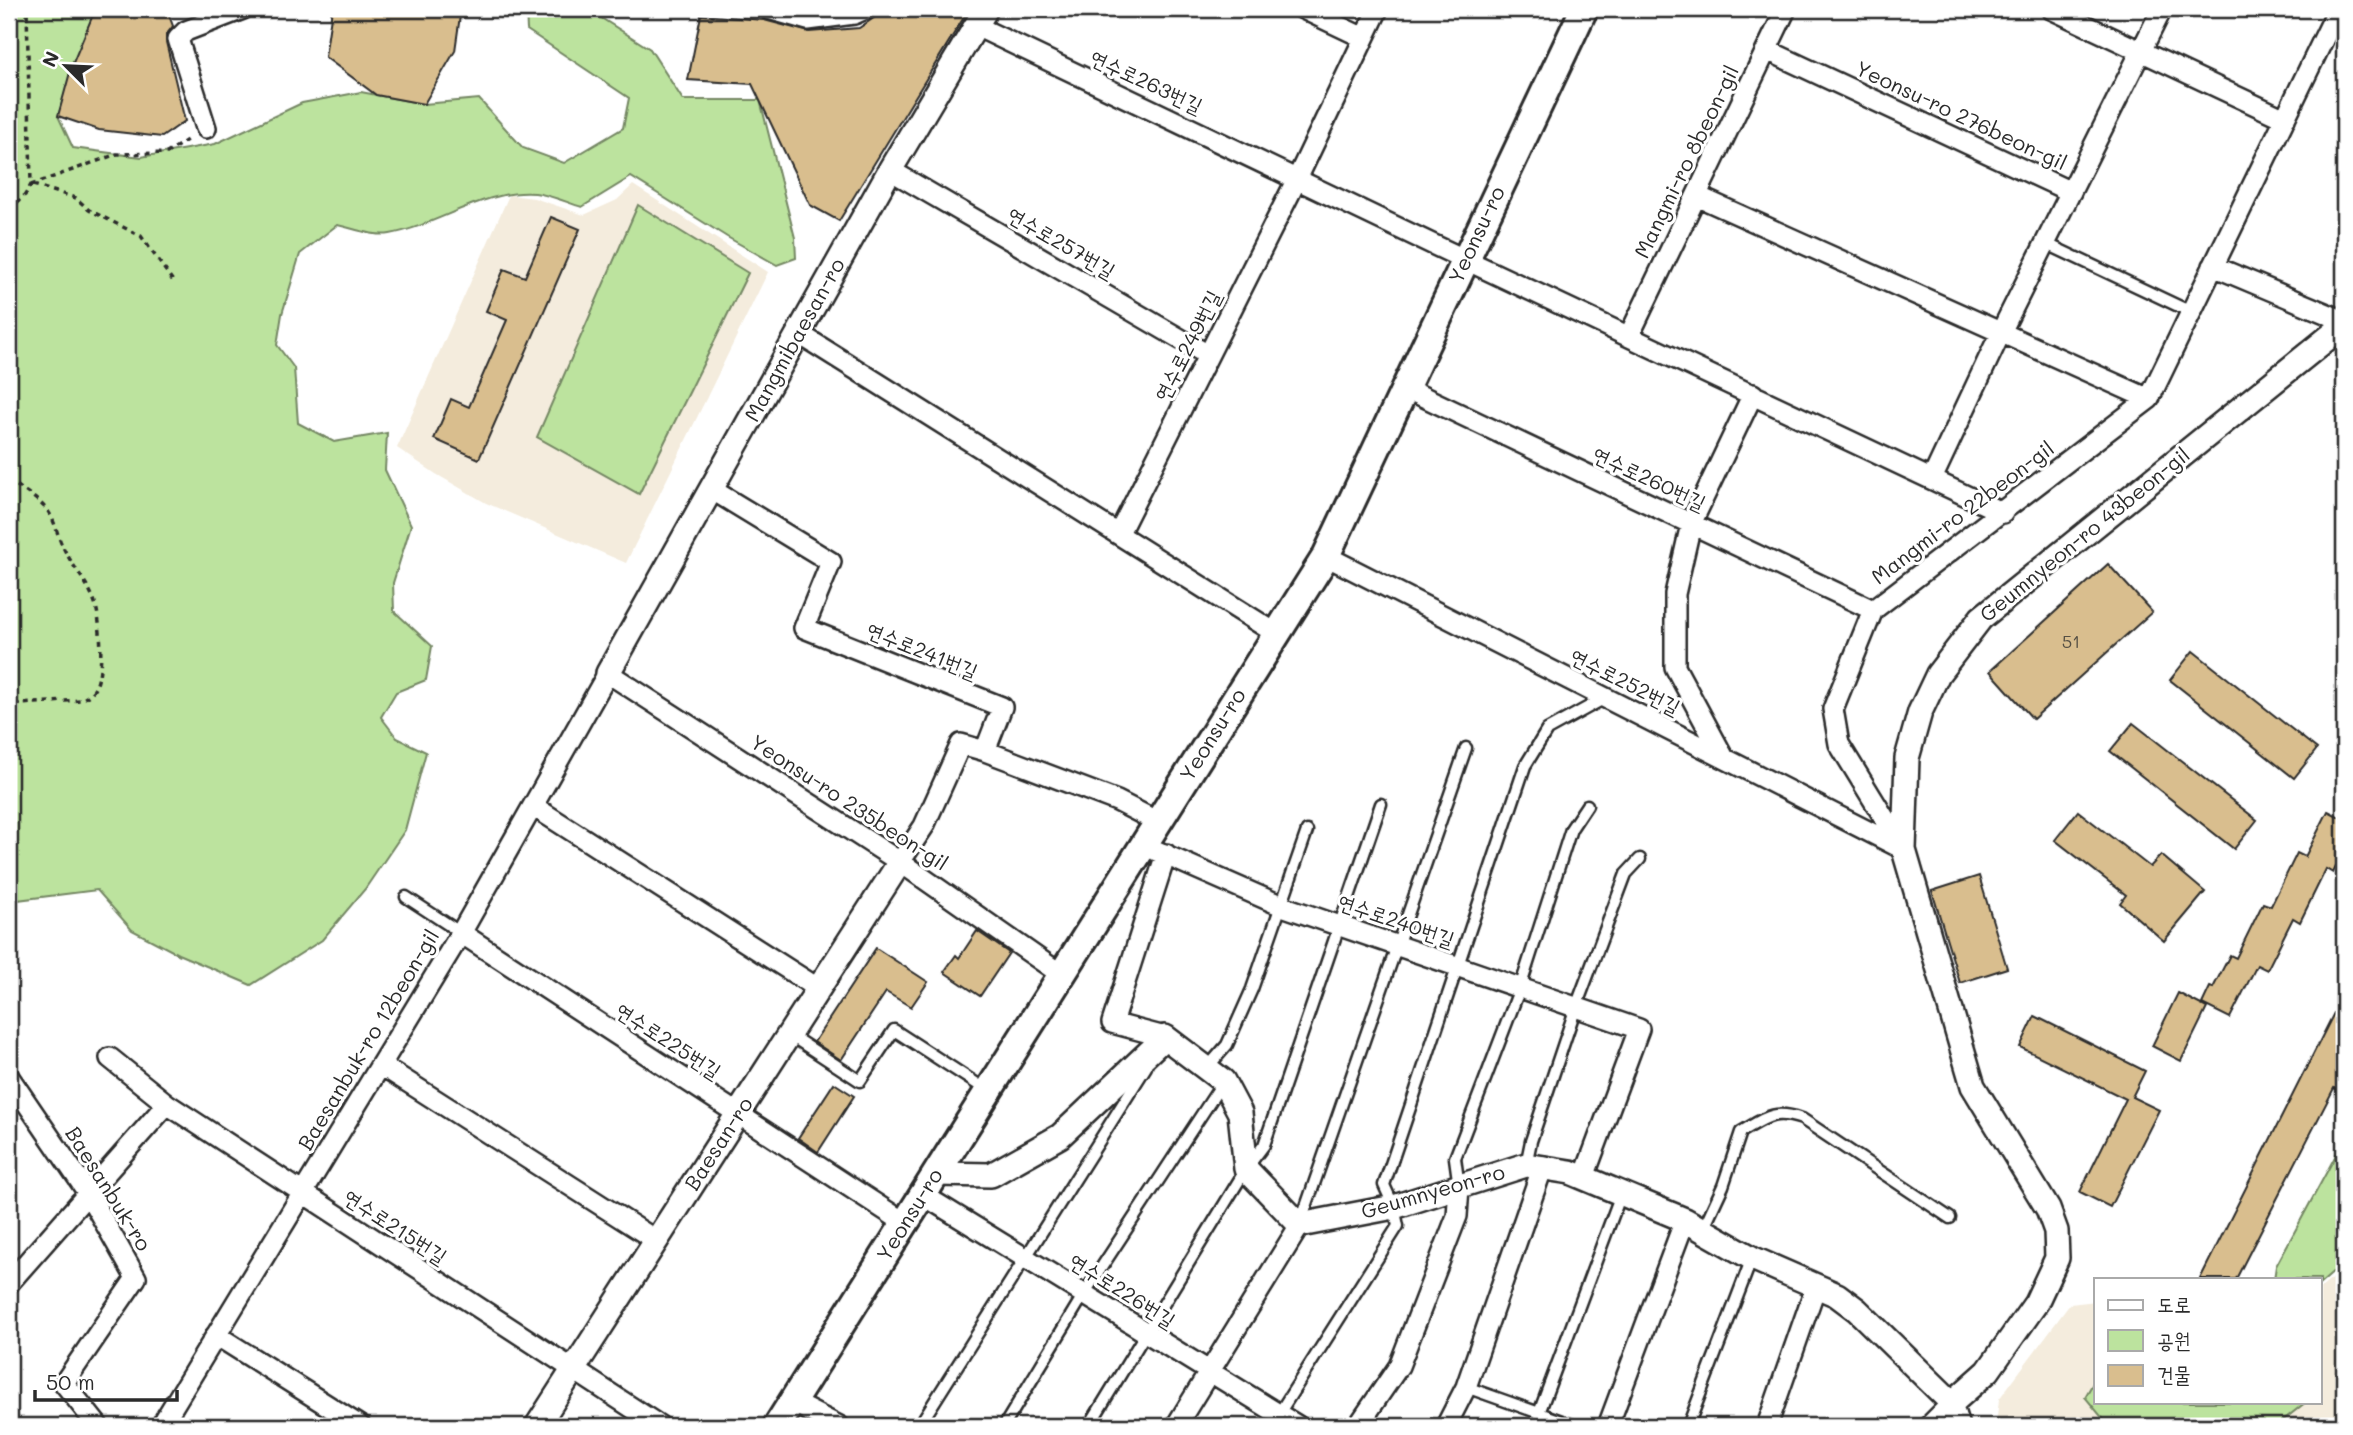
<svg xmlns="http://www.w3.org/2000/svg" width="2353" height="1435" font-family="Mali,'Poor Story',sans-serif">
	<rect width="100%" height="100%" fill="#fff"/>
	<filter id="ink" filterUnits="userSpaceOnUse"><feTurbulence type="fractalNoise" baseFrequency=".0143" numOctaves="2"/><feDisplacementMap in="SourceGraphic" scale="14" xChannelSelector="R" yChannelSelector="G"/><feConvolveMatrix kernelMatrix="1 2 1 2 8 2 1 2 1" color-interpolation-filters="sRGB"/></filter>
	<g filter="url(#ink)">
		<path fill="#f4ecdd" d="M633,185l135,87 -142,291 -140,-60 -50,-29 -39,-26 112,-253 25,3 50,17 33,-15z
			M2344,1268v158h-348l3,-27 71,-95 26,-3v101h224v-113z"/>
		<path fill="#bce39e" stroke="#748764" stroke-width="2" d="M9,9h107l-24,9 -34,98 15,32 68,9 74,-13 87,-41 59,-11 63,12 55,-5 44,49 41,15 59,-35 6,-30 -102,-68 -1,-21h61l63,40 33,51h77l35,138 1,20 -19,7 -50,-28 -96,-60 -49,30c-14,-4 -31,-12 -47,-14 -51,-4 -96,32 -145,41 -15,3 -38,-6 -53,-9l-37,29 -18,60 -5,31 17,23 4,55 36,19 53,-9 -2,37 26,55 -18,58 1,28 38,35 -6,34 -30,12 -15,25 16,21 29,14 -21,78 -40,59 -43,51 -71,45 -73,-31 -46,-24 -35,-40 -88,11z
			M638,205l110,68 -109,221 -102,-57z
			M2344,1140v123l-24,21v-5h-46l2,-13z
			M2096,1378v24h210l-30,24h-167l-24,-29z"/>
		<path fill="#d9be8e" stroke="#2b2b2b" stroke-width="2" d="M116,9l51,1 6,16 -7,9v7l19,79 -23,16 -63,-7 -41,-14 14,-51 20,-48z
			M332,9h129l-6,42 -31,53 -48,-9 -51,-38z
			M887,9h82l-130,212 -29,-16 -58,-121 -64,-4 13,-65 63,5 45,12 50,-4z
			M551,217l29,12 -101,230 -45,-20 17,-40 18,8 38,-87 -21,-9 18,-42 21,8z
			M2108,564l44,48 -119,107 -43,-48z
			M2193,651l124,98 -23,29 -124,-98z
			M2133,723l124,97 -23,29 -124,-98z
			M2078,811l72,56 11,-12 44,37 -41,49 -44,-38 6,-8 -71,-55z
			M2328,811l16,8v31l-11,23 -7,-4 -26,53 -7,-4 -26,52 -10,-5 -27,53 -28,-14 8,-17 3,1 17,-33 6,3 27,-55 8,3 26,-53 8,4z
			M1979,876l28,92 -47,15 -28,-92z
			M977,931l32,22 -29,43 -36,-24 12,-17 3,3z
			M876,948l52,34 -17,25 -25,-15 -45,68 -27,-18z
			M2178,993l29,15 -26,53 -29,-15z
			M2344,993v80l-8,16 -2,-1 -98,191h-36z
			M2035,1016l110,55 -13,26 27,13 -49,97 -30,-15 46,-93 -106,-52z
			M834,1083l20,13 -36,56 -20,-14z"/>
		<g fill="none" stroke-linecap="round" stroke-linejoin="round">
			<defs>
				<path id="service" d="M2045,243l146,69
					M406,897l55,36
					M790,1035l70,46 34,-51 94,61
					M1207,1068l20,-23 25,-56 55,-158
					M1526,1165l5,-24 45,-134 50,-133 14,-15
					M1459,1187l-4,-29 65,-170 51,-159 16,-24
					M1300,1224l166,-476
					M1703,1229l20,-43 18,-54c24,-14 32,-23 61,-13l148,99
					M1466,1387l110,39
					M1539,1413l82,-219
					M919,1426l227,-359
					M1004,1426l80,-132 139,-212
					M1089,1426l157,-257 18,-24 117,-341
					M1271,1426l127,-200 -4,-19 -10,-22 141,-419 22,-36 58,-32
					M1688,1426l64,-168"/>
				<path id="minor" d="M769,9l39,11 46,-6 11,-5
					M1303,9l61,29
					M2051,9l234,110
					M976,26l456,218 571,269
					M1767,50l304,142
					M206,128l-28,-89 8,-8 57,-22
					M890,170l318,185
					M1697,196l452,203
					M2213,266l131,55
					M798,333l479,301
					M1629,336l157,-327
					M1405,388l468,222
					M1932,479l69,-147 161,-323
					M711,489l120,73 -27,66 198,79 -17,44 132,50 41,21
					M1119,533l178,-354 81,-170
					M1326,556l577,293
					M1724,758l-49,-91v-73l16,-70 62,-130
					M533,806l286,183
					M1143,845l139,61 357,123 -55,148
					M1904,850l-65,-106 -6,-35 40,-99 276,-211 189,-390
					M900,862l24,-36 37,-82 24,7
					M461,933l444,290
					M1165,1037l-53,-14 54,-169
					M110,1058l57,46 493,322
					M381,1065l276,176
					M9,1077l79,116 48,85 -72,105 34,43
					M923,1195l375,231
					M9,1283l158,-179
					M216,1335l144,91
					M792,1402l47,24
					M161,1426l300,-493 147,-260 292,189 162,113
					M1176,1426l124,-201
					M1358,1426l41,-60 58,-150 2,-29
					M1446,1426l20,-39 77,-221
					M1608,1426l77,-206
					M1767,1426l49,-140
					M1929,1426l23,-23 7,23"/>
				<path id="tertiary" d="M608,673l282,-503 96,-161
					M936,1174l55,1 69,-39 105,-99 58,44 17,32 6,56 54,56 94,-18 132,-42 44,7 115,48 67,38 85,37 20,15 95,93 36,-32 48,-68 21,-45 -1,-27 -8,-22 -75,-123 -69,-236 3,-92 13,-46 18,-38 43,-56 363,-293
					M537,1426l363,-564"/>
				<path id="secondary" d="M777,1426l549,-870 258,-547"/>
			</defs>
			<use href="#service" stroke="#2b2b2b" stroke-width="15"/>
			<use href="#minor" stroke="#2b2b2b" stroke-width="24"/>
			<use href="#tertiary" stroke="#2b2b2b" stroke-width="28"/>
			<use href="#secondary" stroke="#2b2b2b" stroke-width="32"/>
			<path stroke="#2b2b2b" stroke-width="3.5" stroke-dasharray="5 5" stroke-linecap="butt" d="M31,185l86,-31 50,-1 23,-15
				M33,185l43,13 13,12 52,26 34,48
				M9,210l16,-15 6,-10 -4,-176
				M9,480c12,9 28,18 38,30 9,11 10,27 17,39 9,18 23,33 30,51 7,17 10,70 2,86 -3,7 -9,11 -15,14l-62,4 -10,-2
				M9,694l8,9"/>
			<use href="#service" stroke="#fff" stroke-width="10"/>
			<use href="#minor" stroke="#fff" stroke-width="19"/>
			<use href="#tertiary" stroke="#fff" stroke-width="23"/>
			<use href="#secondary" stroke="#fff" stroke-width="26"/>
		</g>
	</g>
	<g text-anchor="middle" stroke-width="6" stroke-linejoin="round" paint-order="stroke">
		<g font-size="18" fill="#565044">
			<text x="2071" y="648">51</text>
		</g>
		<g font-size="21" fill="#2b2b2b" stroke="#fff">
			<text transform="translate(1146 82) rotate(25)" y="7">연수로263번길</text>
			<text transform="translate(1961 116) rotate(25)" y="7">Yeonsu-ro 276beon-gil</text>
			<text transform="translate(1687 162) rotate(-64)" y="7">Mangmi-ro 8beon-gil</text>
			<text transform="translate(1477 235) rotate(-65)" y="7">Yeonsu-ro</text>
			<text transform="translate(1061 243) rotate(30)" y="7">연수로257번길</text>
			<text transform="translate(795 340) rotate(-61)" y="7">Mangmibaesan-ro</text>
			<text transform="translate(1188 346) rotate(-63)" y="7">연수로249번길</text>
			<text transform="translate(1649 479) rotate(25)" y="7">연수로260번길</text>
			<text transform="translate(1963 513) rotate(-37)" y="7">Mangmi-ro 22beon-gil</text>
			<text transform="translate(2085 535) rotate(-39)" y="7">Geumnyeon-ro 43beon-gil</text>
			<text transform="translate(922 651) rotate(22)" y="7">연수로241번길</text>
			<text transform="translate(1625 682) rotate(27)" y="7">연수로252번길</text>
			<text transform="translate(1213 735) rotate(-58)" y="7">Yeonsu-ro</text>
			<text transform="translate(849 803) rotate(33)" y="7">Yeonsu-ro 235beon-gil</text>
			<text transform="translate(1396 921) rotate(19)" y="7">연수로240번길</text>
			<text transform="translate(369 1040) rotate(-59)" y="7">Baesanbuk-ro 12beon-gil</text>
			<text transform="translate(668 1041) rotate(33)" y="7">연수로225번길</text>
			<text transform="translate(719 1144) rotate(-57)" y="7">Baesan-ro</text>
			<text transform="translate(108 1189) rotate(58)" y="7">Baesanbuk-ro</text>
			<text transform="translate(1433 1192) rotate(-16)" y="7">Geumnyeon-ro</text>
			<text transform="translate(910 1215) rotate(-58)" y="7">Yeonsu-ro</text>
			<text transform="translate(395 1227) rotate(33)" y="7">연수로215번길</text>
			<text transform="translate(1122 1291) rotate(32)" y="7">연수로226번길</text>
		</g>
	</g>
	<rect width="2353" height="1435" fill="none" stroke="#fff" stroke-width="35"/>
	<rect x="18" y="18" width="2318" height="1400" fill="none" stroke="#2b2b2b" stroke-width="2.5" filter="url(#ink)"/>
	<rect x="2094" y="1278" width="228" height="126" fill="#ffffff" stroke="#aaaaaa" stroke-width="2"/>
	<rect x="2108" y="1300" width="35" height="10" fill="#ffffff" stroke="#aaaaaa" stroke-width="2"/>
	<text x="2157" y="1312" font-size="21" fill="#2b2b2b">도로</text>
	<rect x="2108" y="1330" width="35" height="21" fill="#bce39e" stroke="#aaaaaa" stroke-width="2"/>
	<text x="2157" y="1348" font-size="21" fill="#2b2b2b">공원</text>
	<rect x="2108" y="1365" width="35" height="21" fill="#d9be8e" stroke="#aaaaaa" stroke-width="2"/>
	<text x="2157" y="1382" font-size="21" fill="#2b2b2b">건물</text>
	<g transform="translate(66 66) rotate(294)" stroke="#ffffff" stroke-width="5" paint-order="stroke">
	<path d="M0-5L12 26L0 18L-12 26Z" fill="#2b2b2b"/>
	<text y="-10" font-size="19" font-weight="bold" text-anchor="middle" fill="#2b2b2b">N</text>
	</g>
	<path d="M35 1390v10h142v-10" fill="none" stroke="#2b2b2b" stroke-width="3.5"/>
	<text x="46" y="1390" font-size="21" fill="#2b2b2b" stroke="#ffffff" stroke-width="5" paint-order="stroke">50 m</text>
</svg>
